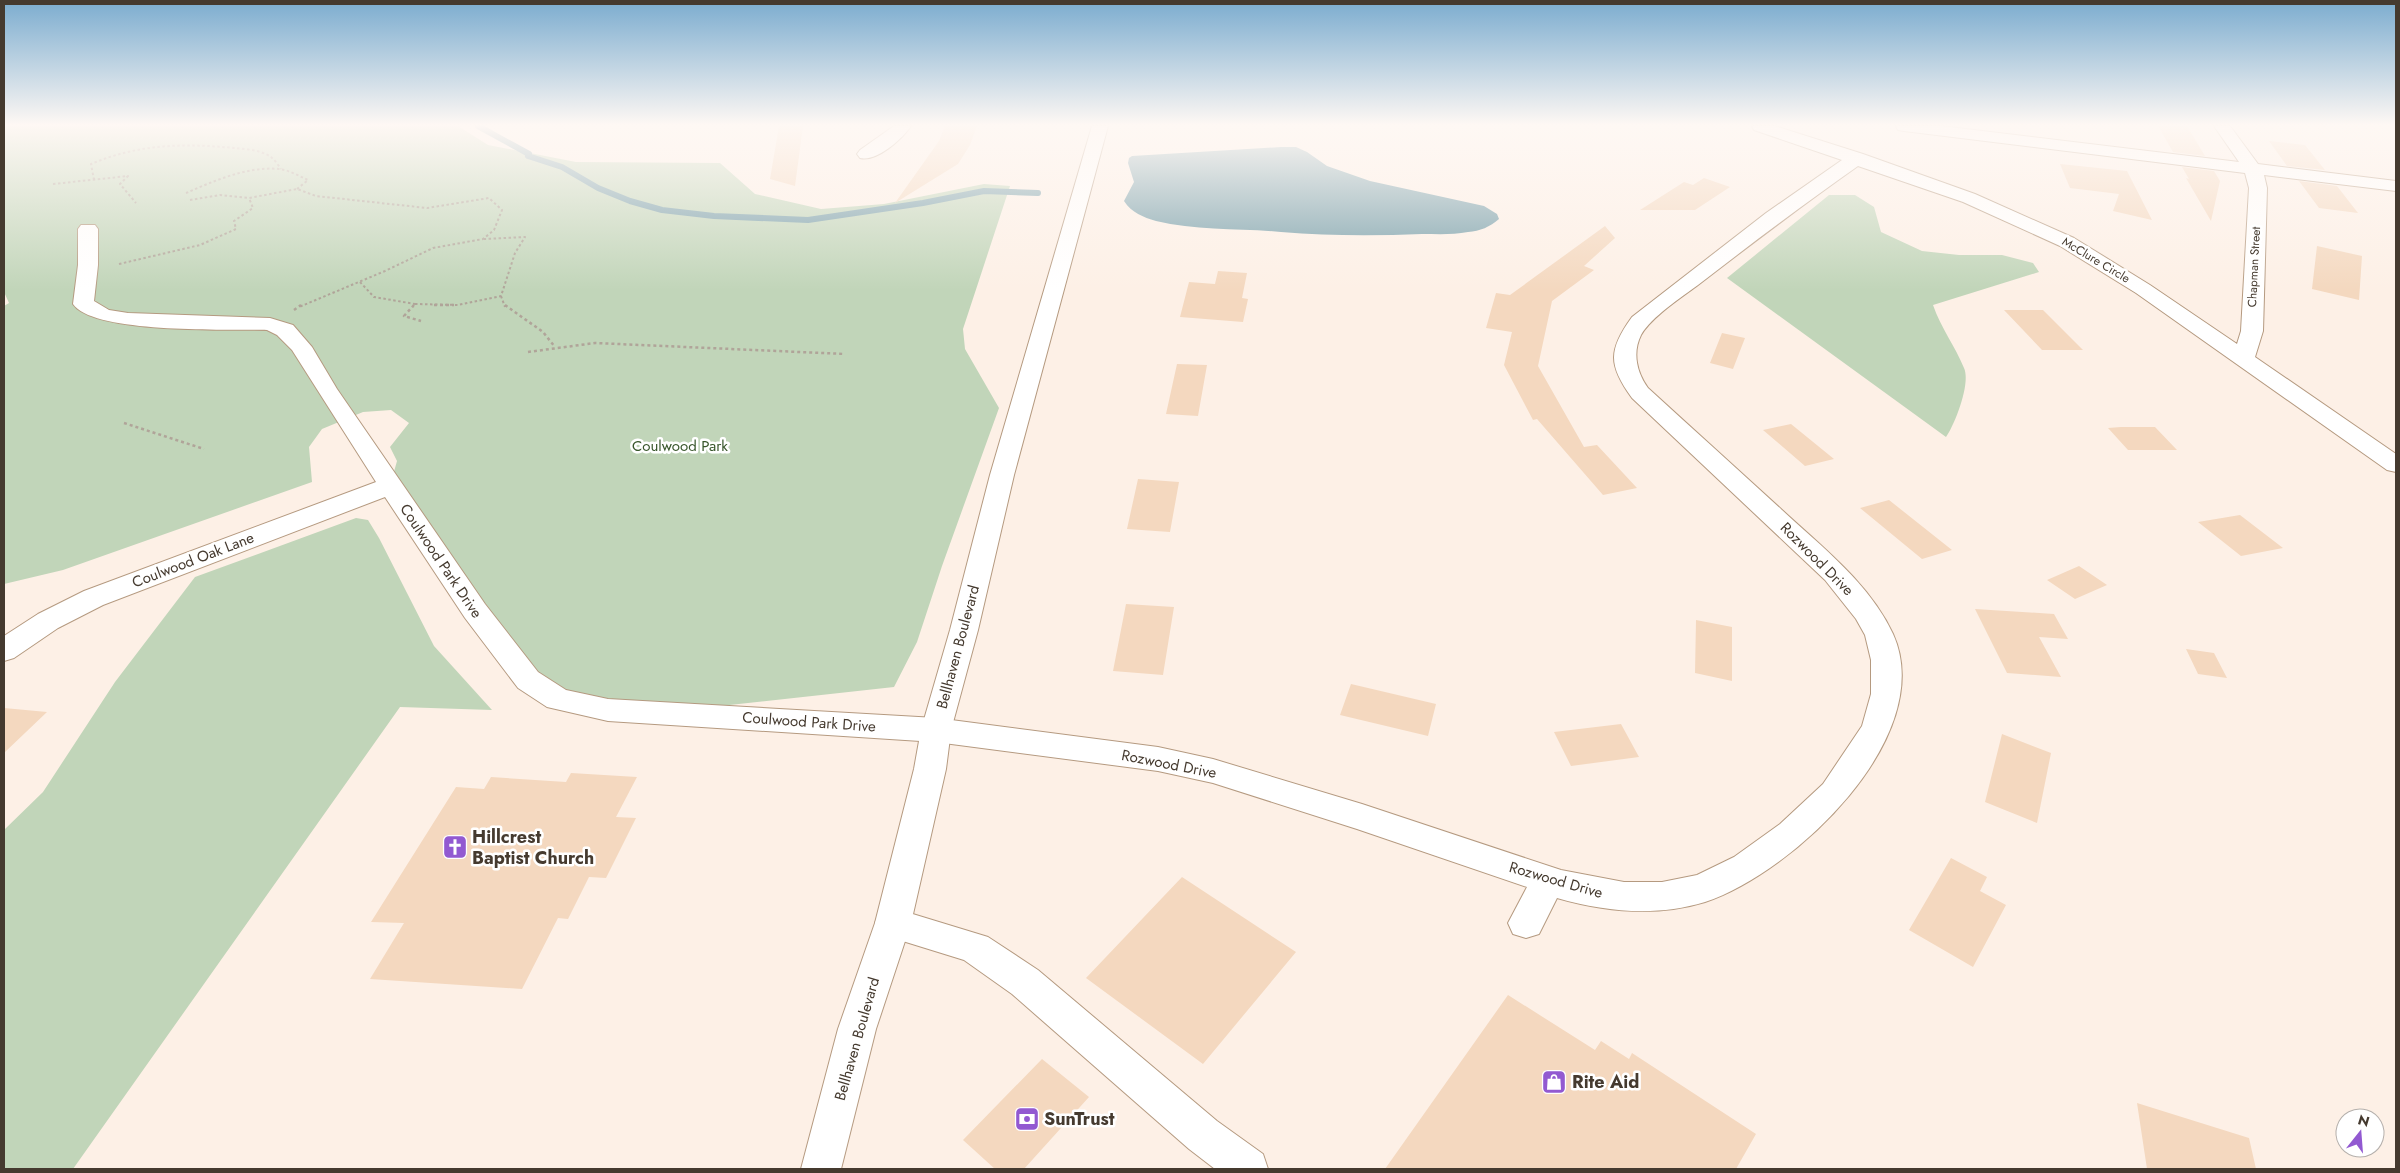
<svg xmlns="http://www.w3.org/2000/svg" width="2400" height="1173" font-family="Jost,sans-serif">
	<rect width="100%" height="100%" fill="#fdf0e6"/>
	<path fill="#c1d5b9" d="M4,126h454l30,19 88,17 144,1 35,31 66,15 63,-5 100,-20 26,2 -47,143 2,20 34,59 -57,158 -25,76 -23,45 -238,26 -98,-14 -168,-213 7,-25 -7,-14 19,-24 -18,-13 -28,2 -41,17 -13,18 3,35 -249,88 -59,14v-278l5,-3 -5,-11z
		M1829,195h26l19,12 7,25 41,19 37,4h43l31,8 6,9 -106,33c8,23 22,41 31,63 7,15 -9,56 -18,69l-219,-159z
		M356,518l12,2 11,18 55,108 58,64 -92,-3 -327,462h-69v-339l39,-38 72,-110 80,-105z"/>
	<path fill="#789faa" d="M1281,147h15l11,5 20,14 43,15 114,25 13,8 2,5c-9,8 -19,12 -31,13 -15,3 -31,2 -46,2 -47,2 -94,2 -141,-2 -41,-4 -84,-1 -125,-11 -13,-4 -24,-8 -32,-20l10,-19 -6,-19 1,-5 3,-2z"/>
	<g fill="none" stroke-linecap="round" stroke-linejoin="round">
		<path stroke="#789faa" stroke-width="6" d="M478,126l51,28 -1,2 34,11 36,21 32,13 32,9 52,6 94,4 115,-17 61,-12 54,2"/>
	</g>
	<path fill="#f4d8bf" d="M779,126h24l-8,60 -25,-7z
		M945,126h32l-7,19 -12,19 -63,39 44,-62z
		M2158,126h29l18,30 -32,-4z
		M2269,141l36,4 20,25 -38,-4z
		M2060,164l67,7 25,49 -39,-9 6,-17 -49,-6z
		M2182,167l32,4 6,10 -9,40 -25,-43 3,1z
		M1704,178l26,9 -35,23h-55l44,-28 9,3z
		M2299,181l38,5 21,27 -39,-5z
		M1605,226l10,12 -31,28 10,4 -42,31 -14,65 46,81 13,-2 40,43 -34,7 -66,-76 -4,1 -29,-55 8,-33 -26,-4 10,-35 14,2z
		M2317,246l45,10 -3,44 -47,-11z
		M1218,271l29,2 -5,25 6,1 -5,23 -63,-5 9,-35 26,2z
		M2004,310h39l40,40h-41z
		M1722,333l23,5 -12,31 -23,-6z
		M1177,364l30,1 -9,51 -32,-2z
		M1791,424l43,35 -29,7 -42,-36z
		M2121,427h34l22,23h-49l-20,-22z
		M1138,479l41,3 -9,50 -43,-3z
		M1889,500l63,50 -30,9 -62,-51z
		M2240,515l43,33 -42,8 -43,-34z
		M2079,566l28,19 -32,14 -28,-19z
		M1126,604l48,3 -11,68 -50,-4z
		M1975,609l79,5 14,25 -29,-2 22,40 -54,-4z
		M1696,620l36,7v54l-37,-8z
		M2186,649l28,4 13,25 -29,-4z
		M1351,684l85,20 -8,32 -88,-21z
		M4,708l43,4 -43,41z
		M1621,724l18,33 -68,9 -17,-34z
		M2002,734l49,19 -14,70 -52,-21z
		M571,773l66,4 -21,40 20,1 -30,60 -17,-1 -21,42 -10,-1 -36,71 -152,-10 34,-56 -33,-1 85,-135 28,2 7,-12 75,5z
		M1951,858l36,19 -7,14 26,14 -33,62 -64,-37z
		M1182,877l114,75 -93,112 -117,-86z
		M1508,995l87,55 6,-9 28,18 3,-6 124,81 -20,35h-351z
		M1042,1059l47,38 -65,72h-29l-32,-29z
		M2137,1103l112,35 7,31h-109z"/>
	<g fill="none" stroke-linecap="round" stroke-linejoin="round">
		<defs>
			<path id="minor" d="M894,126h17c-9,13 -34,36 -51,32l-3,-4 3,-4z
				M1752,126h23l88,28 112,40 99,44 76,47 87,59 4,-13 8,-143 -4,-15 -341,-42 -6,-1 -2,-4h45l298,36 -25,-36h16l28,38 138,17v10l-132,-16 3,13 -4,143 -8,26 141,97v18l-9,-2 -251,-177 -76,-47 -97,-44 -105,-36c-54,38 -107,78 -160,119 -16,12 -47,32 -57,50 -9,18 -4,38 7,53 45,41 89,81 134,122 40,37 88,74 111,124 46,102 -100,239 -188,268 -49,15 -99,10 -148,-4l-18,36 -13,4 -13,-4 -5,-11 19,-36 -170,-58 -144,-46 -55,-12 -222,-29 -328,-21 -61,-14 -29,-19 -53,-70 -80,-121 -282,108 -45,23 -44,30 -10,3v-25l34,-22 46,-23 292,-109 -84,-132 -15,-15 -10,-5c-38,-1 -174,4 -194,-26l5,-39v-36l3,-4h14l3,4v36l-4,36 15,9 19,3 142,5 23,7 19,22 25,42 148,215 53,68 28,18 42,9 328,19 222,29 55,12 149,45 199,66 63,12h38l35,-7 37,-18 46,-33 43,-40 39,-58 9,-32v-34l-6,-25 -9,-16 -31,-39 -193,-182c-24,-33 -24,-48 0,-81l134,-104 76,-53 -88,-30z
				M893,908l95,29 50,33 179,151 46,33 5,15h-53l-26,-20 -177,-155 -48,-34 -84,-26 -5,-11 5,-11z"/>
			<path id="major" d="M1092,126h16l-94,349 -36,155 -27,100 -5,39 -35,154 -35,106 -35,140h-40l37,-140 37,-106 39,-154 7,-39 29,-100 40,-155z"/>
		</defs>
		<use href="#minor" stroke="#b59a80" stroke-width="2"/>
		<use href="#major" stroke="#b59a80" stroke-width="2"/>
		<path stroke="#b0a499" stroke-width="2" stroke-dasharray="2.5 2.5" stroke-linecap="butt" d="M94,180l-3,-16c47,-20 93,-21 143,-16 12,1 27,2 37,9 4,3 7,8 10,12
			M53,184l75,-8 -8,8 16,19
			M186,193c28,-12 61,-27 93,-24 10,1 20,7 29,11l-11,9
			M190,200l30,-5 29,3 48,-9 19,7 111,12 62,-10 13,12 -8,20 -11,9 -50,9 -48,23 -86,36
			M119,264l81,-19 36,-16 -2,-8 19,-13 -4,-10
			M360,282l14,15 41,7 -2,3
			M501,296l4,11
			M415,304l43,1 43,-9 14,-43 10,-16 -41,2"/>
		<path stroke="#b0a499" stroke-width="2.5" stroke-dasharray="3 3" stroke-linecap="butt" d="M414,305l-10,11 17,5
			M434,305h20
			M505,305l38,27 12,15
			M294,310l7,-5
			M528,352l67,-9 250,11
			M124,423l80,26"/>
		<use href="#minor" fill="#fff" fill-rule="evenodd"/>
		<use href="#major" fill="#fff" fill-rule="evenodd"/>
	</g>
	<linearGradient id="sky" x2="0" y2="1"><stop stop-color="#7baccf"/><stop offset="0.43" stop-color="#fef8f4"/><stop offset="1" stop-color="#fef8f4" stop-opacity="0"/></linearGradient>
	<rect width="2400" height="290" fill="url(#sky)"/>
	<defs>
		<symbol id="church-square" viewBox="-11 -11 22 22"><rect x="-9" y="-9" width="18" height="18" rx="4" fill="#9259d1" stroke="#fff"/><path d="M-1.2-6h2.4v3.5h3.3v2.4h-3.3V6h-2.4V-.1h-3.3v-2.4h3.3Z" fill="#fff"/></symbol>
		<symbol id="shop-square" viewBox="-11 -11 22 22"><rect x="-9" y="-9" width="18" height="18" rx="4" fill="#9259d1" stroke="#fff"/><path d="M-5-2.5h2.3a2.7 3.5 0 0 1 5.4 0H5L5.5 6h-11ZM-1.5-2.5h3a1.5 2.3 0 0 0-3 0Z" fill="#fff"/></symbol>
		<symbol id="bank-square" viewBox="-11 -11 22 22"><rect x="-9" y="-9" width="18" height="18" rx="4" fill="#9259d1" stroke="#fff"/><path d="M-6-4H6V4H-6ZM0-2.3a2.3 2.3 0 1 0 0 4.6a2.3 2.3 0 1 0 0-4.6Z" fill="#fff"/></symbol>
	</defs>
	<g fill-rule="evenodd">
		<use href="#church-square" x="441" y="833" width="28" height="28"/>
		<use href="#shop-square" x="1540" y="1068" width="28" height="28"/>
		<use href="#bank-square" x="1013" y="1105" width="28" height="28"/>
	</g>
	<g text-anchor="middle" stroke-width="5" stroke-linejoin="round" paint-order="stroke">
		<g font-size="12" fill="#453a2f" stroke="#fff">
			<text transform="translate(2096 260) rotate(31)" y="4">McClure Circle</text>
			<text transform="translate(2254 267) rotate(-87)" y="4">Chapman Street</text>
		</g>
		<g font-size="15" fill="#37552a" stroke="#fff">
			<text x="680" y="451">Coulwood Park</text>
		</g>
		<g font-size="15" fill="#453a2f" stroke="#fff">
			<text transform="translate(1817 559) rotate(45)" y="5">Rozwood Drive</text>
			<text transform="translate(193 560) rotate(-21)" y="5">Coulwood Oak Lane</text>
			<text transform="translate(441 561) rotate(56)" y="5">Coulwood Park Drive</text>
			<text transform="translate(958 647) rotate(-75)" y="5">Bellhaven Boulevard</text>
			<text transform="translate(809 722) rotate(4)" y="5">Coulwood Park Drive</text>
			<text transform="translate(1169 764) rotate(11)" y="5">Rozwood Drive</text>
			<text transform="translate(1556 880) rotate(16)" y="5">Rozwood Drive</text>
			<text transform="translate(857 1039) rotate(-74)" y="5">Bellhaven Boulevard</text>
		</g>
		<g font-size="18" font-weight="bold" fill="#453a2f" stroke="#fff" text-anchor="start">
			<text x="472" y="843">Hillcrest<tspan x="472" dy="21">Baptist Church</tspan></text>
			<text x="1572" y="1088">Rite Aid</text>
			<text x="1044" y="1125">SunTrust</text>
		</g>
	</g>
	<rect width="2400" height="1173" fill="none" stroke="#453a2f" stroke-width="10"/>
	<g transform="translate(2360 1133) rotate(17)"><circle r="24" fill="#ffffff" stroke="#b5b0ac"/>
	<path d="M0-4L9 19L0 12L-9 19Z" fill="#9259d1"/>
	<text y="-8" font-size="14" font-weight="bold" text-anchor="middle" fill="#453a2f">N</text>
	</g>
</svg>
